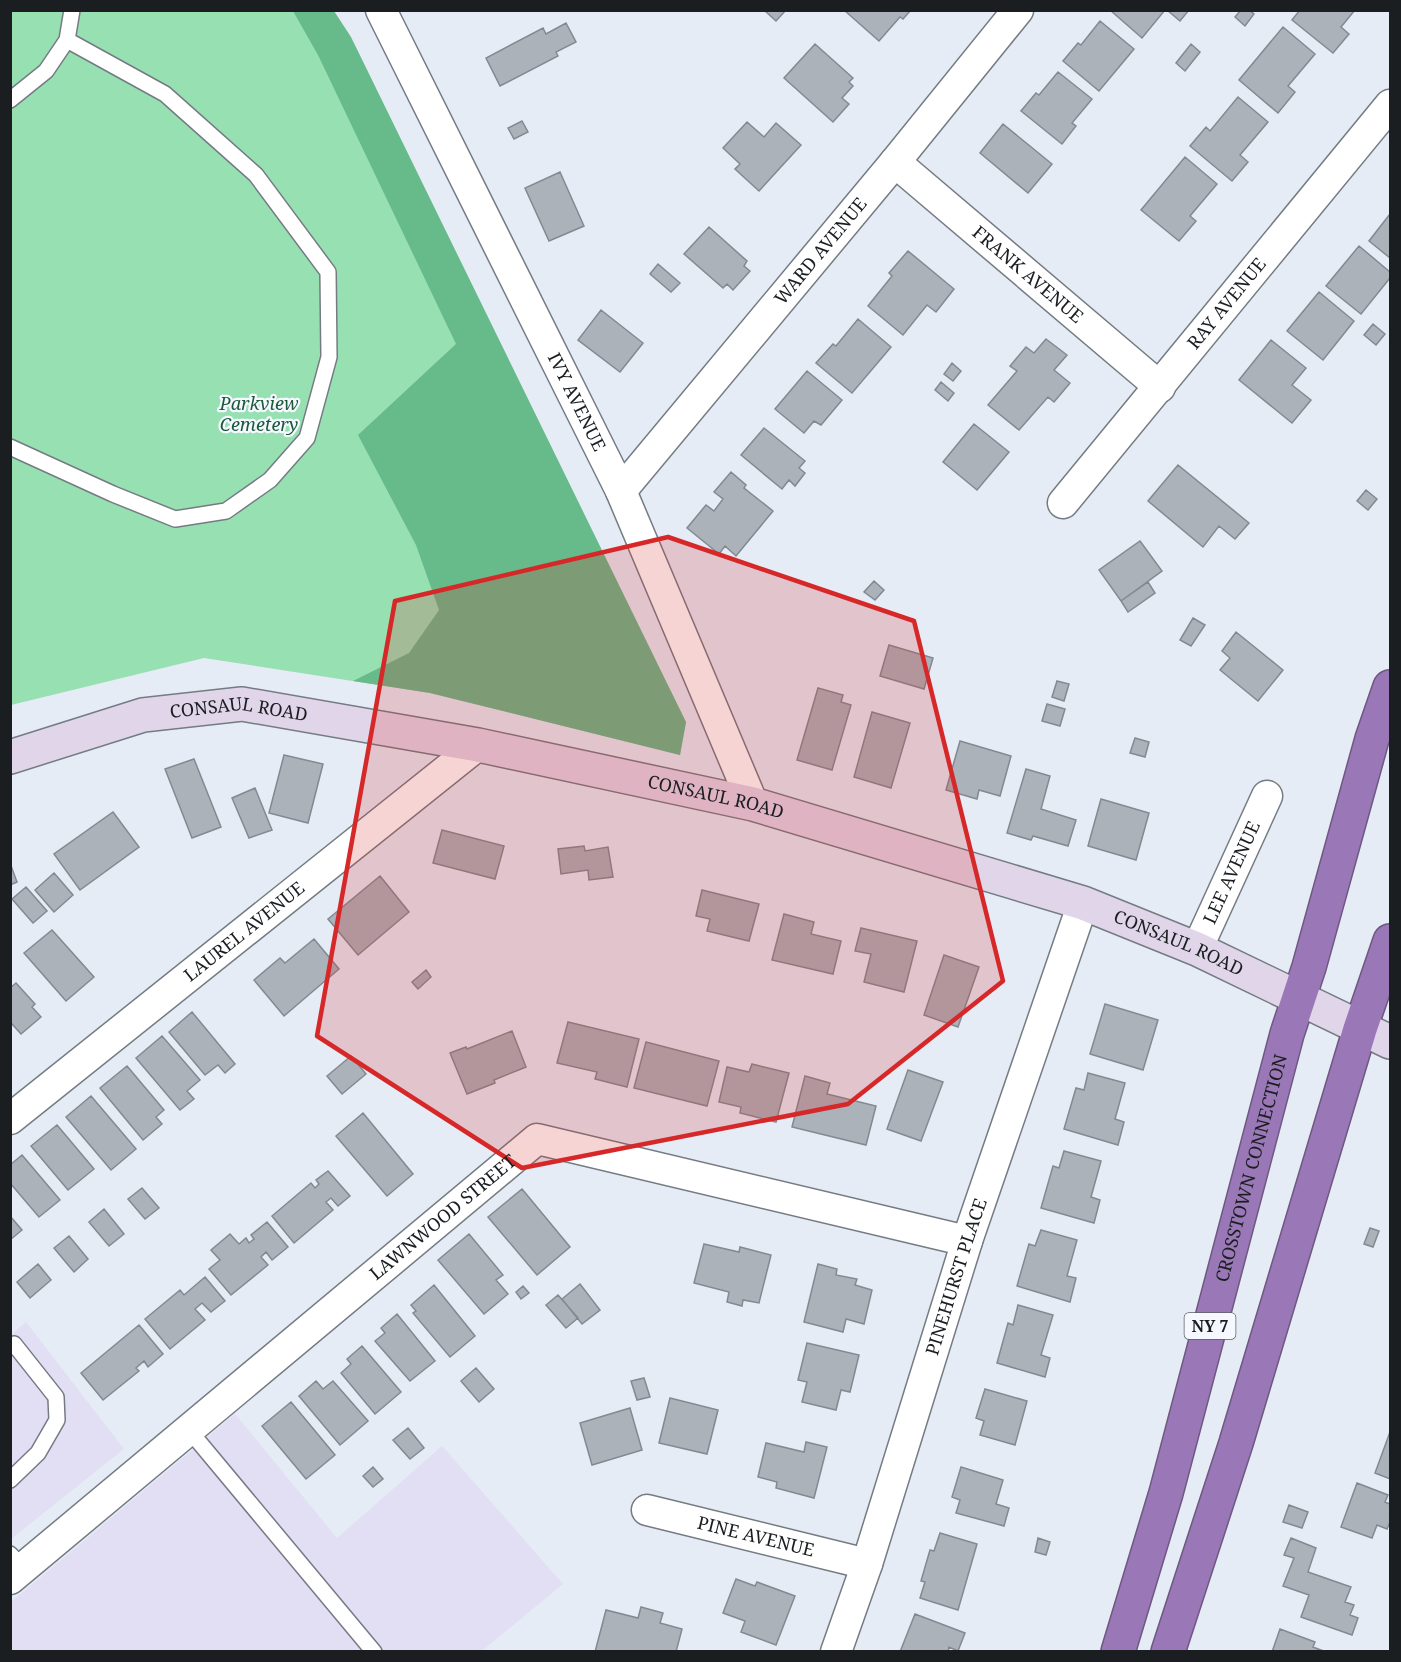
<svg xmlns="http://www.w3.org/2000/svg" width="1401" height="1662" font-family="'Noto Serif',serif">
	<rect width="100%" height="100%" fill="#e5ecf5"/>
	<path fill="#e2def4" d="M26,1322l98,127 -113,90v-204z
		M235,1414l102,124 105,-92 121,138 -81,67 -471,1v-50z"/>
	<path fill="#96e0b2" d="M10,11h320l356,711 -6,33 -250,-62 -226,-35 -193,47z"/>
	<path fill="#67ba89" d="M293,11h41l17,26 335,685 -6,33 -250,-62 -77,-12 56,-28 30,-43 -23,-65 -58,-110 98,-91 -138,-289z"/>
	<path fill="#abb2ba" stroke="#838991" stroke-width="1.5" d="M764,10h22l-10,11z
		M844,10h67l-8,9 -3,-2 -21,24z
		M1110,10h55l-23,28z
		M1167,10h22l-9,11z
		M1241,10h8l5,4 -9,12 -10,-9z
		M1300,10h55l-14,17 8,7 -16,19 -41,-33z
		M1100,21l34,28 -35,42 -36,-30 15,-18 3,2z
		M566,23l10,19 -20,10 2,4 -58,30 -14,-28 57,-30 3,6z
		M1283,27l32,27 -27,32 7,6 -17,21 -39,-33z
		M815,44l38,34 -4,4 4,4 -11,12 7,6 -16,18 -49,-44z
		M1191,44l9,8 -15,19 -9,-8z
		M1058,72l34,27 -20,24 4,3 -14,18 -41,-33 15,-18 3,2z
		M1238,97l30,25 -28,33 8,7 -16,19 -42,-35 16,-19 4,4z
		M522,121l6,11 -14,7 -6,-11z
		M747,122l17,15 12,-14 25,22 -42,46 -24,-22 5,-5 -17,-16z
		M1003,124l49,40 -24,29 -48,-40z
		M1185,157l32,27 -27,32 6,5 -17,20 -38,-31z
		M560,172l24,54 -35,15 -24,-53z
		M1390,214v44l-21,-17z
		M709,227l38,34 -3,5 6,5 -17,19 -6,-6 -4,4 -39,-34z
		M1359,246l31,26v6l-29,36 -35,-28z
		M908,251l46,38 -18,23 -9,-7 -24,30 -35,-29 24,-30 -3,-3z
		M658,264l22,19 -9,9 -21,-18z
		M1319,292l35,29 -31,39 -36,-29z
		M601,310l42,33 -23,29 -42,-32z
		M858,319l33,28 -39,46 -36,-30 17,-19 3,2z
		M1373,324l12,10 -9,11 -12,-10z
		M1046,339l21,16 -13,15 16,13 -16,19 -6,-5 -29,33 -31,-25 29,-34 -7,-5 16,-19 8,6z
		M1271,340l35,28 -14,17 19,15 -19,23 -53,-43z
		M952,363l9,8 -8,10 -9,-7z
		M807,371l35,29 -21,25 -7,-4 -10,12 -29,-24z
		M941,382l13,11 -6,8 -13,-11z
		M974,424l35,28 -32,38 -34,-28z
		M764,428l41,33 -6,7 6,5 -10,13 -6,-6 -7,9 -41,-34z
		M1178,465l71,58 -14,16 -16,-13 -16,21 -55,-46z
		M731,472l15,13 -2,3 29,23 -37,45 -11,-10 -6,8 -32,-26 19,-23 8,6 9,-12 -9,-7z
		M1366,490l11,9 -9,11 -11,-9z
		M1140,541l22,30 -41,30 -22,-31z
		M874,581l10,9 -9,10 -11,-8z
		M1148,582l7,11 -27,19 -7,-11z
		M1193,618l12,7 -14,21 -11,-6z
		M1236,632l47,38 -25,31 -38,-31 10,-12 -8,-7z
		M889,645l44,13 -9,31 -44,-13z
		M1057,681l12,3 -5,17 -12,-4z
		M818,688l25,7 -2,7 10,3 -19,65 -35,-10z
		M1047,704l18,5 -5,17 -18,-5z
		M872,712l38,11 -19,65 -37,-11z
		M1135,738l14,4 -4,15 -15,-4z
		M960,741l51,15 -11,40 -21,-6 -2,9 -31,-9z
		M284,755l39,9 -15,59 -39,-10z
		M194,759l27,68 -29,11 -27,-69z
		M1026,769l24,7 -9,33 35,11 -8,26 -35,-10 -2,4 -24,-7z
		M255,788l17,42 -23,8 -17,-40z
		M1101,799l48,14 -13,47 -48,-14z
		M113,812l26,35 -59,43 -26,-36z
		M442,830l62,16 -9,33 -62,-16z
		M584,846l1,5 23,-4 5,30 -24,3 -1,-10 -27,4 -3,-25z
		M10,863l7,19 -7,3z
		M54,873l19,22 -19,17 -19,-22z
		M380,876l29,36 -51,43 -30,-36z
		M26,887l21,24 -14,12 -21,-24z
		M702,890l57,14 -10,37 -42,-10 3,-12 -14,-3z
		M784,914l30,8 -3,12 30,7 -8,33 -61,-14z
		M861,928l56,13 -13,51 -40,-10 7,-28 -16,-3z
		M52,930l42,47 -28,24 -42,-48z
		M314,939l25,30 -55,47 -30,-36 26,-22 5,5z
		M944,955l35,12 -21,60 -34,-12z
		M426,970l5,7 -13,12 -6,-7z
		M16,983l19,21 -3,3 9,10 -20,17 -9,-10 -2,1v-37z
		M1105,1004l53,16 -15,50 -53,-16z
		M192,1012l43,52 -10,9 -7,-8 -13,10 -36,-43z
		M568,1022l71,17 -12,48 -32,-8 2,-7 -40,-9z
		M512,1031l14,36 -32,13 1,3 -28,11 -17,-41 16,-6 1,2z
		M162,1036l38,44 -13,11 7,8 -14,11 -44,-52z
		M646,1042l73,19 -12,45 -73,-18z
		M351,1056l15,18 -24,20 -15,-18z
		M752,1064l37,9 -13,49 -36,-9 1,-6 -22,-5 8,-35 22,5z
		M127,1066l37,44 -8,7 6,7 -19,16 -43,-52z
		M908,1070l35,12 -22,59 -34,-12z
		M1088,1073l37,10 -10,36 9,3 -6,23 -54,-16 12,-41 8,2z
		M805,1076l25,7 -3,11 49,12 -10,39 -74,-18z
		M91,1096l45,53 -25,21 -45,-53z
		M363,1113l50,61 -26,22 -51,-60z
		M57,1125l37,44 -26,21 -37,-44z
		M1064,1151l37,10 -10,36 9,3 -6,23 -53,-15 12,-42 6,2z
		M22,1155l38,45 -21,17 -29,-34v-18z
		M328,1171l22,25 -12,10 -7,-8 -5,4 7,8 -39,33 -22,-27 39,-33 4,5 4,-4 -3,-4z
		M142,1188l17,20 -14,11 -17,-20z
		M522,1189l48,58 -33,28 -49,-58z
		M104,1209l20,25 -15,12 -20,-24z
		M10,1216l12,14 -12,10z
		M267,1222l21,25 -16,13 -6,-8 -5,5 7,8 -37,30 -22,-26 11,-9 -9,-10 19,-16 9,10 7,-6 3,5 5,-4 -3,-4z
		M1370,1228l9,3 -6,16 -9,-3z
		M1041,1230l36,10 -10,36 9,2 -6,24 -53,-16 12,-42 6,2z
		M469,1234l34,41 -7,5 12,14 -24,20 -46,-54z
		M69,1236l19,23 -14,13 -20,-24z
		M704,1244l35,8 1,-5 31,8 -12,48 -16,-3 -1,6 -15,-4 2,-10 -35,-9z
		M38,1264l13,16 -21,18 -13,-16z
		M818,1264l19,5 -1,6 21,4 -2,6 17,5 -8,34 -18,-5 -3,13 -39,-10z
		M205,1277l20,24 -14,11 -9,-9 -7,6 10,11 -35,29 -25,-30 35,-29 4,5z
		M580,1284l20,26 -18,14 -20,-25z
		M434,1285l41,51 -25,21 -37,-44 3,-2 -5,-6z
		M523,1286l6,7 -8,6 -5,-7z
		M558,1295l20,23 -12,10 -20,-23z
		M1018,1305l35,10 -12,40 9,3 -5,19 -48,-14 11,-40 5,2z
		M397,1314l38,47 -25,20 -35,-40 10,-8 -4,-5z
		M139,1325l24,29 -15,13 -4,-6 -8,7 3,3 -36,29 -22,-27z
		M807,1343l52,12 -9,37 -9,-2 -5,20 -34,-8 5,-20 -9,-2z
		M362,1346l39,46 -26,22 -34,-41 10,-9 -4,-5z
		M476,1368l18,21 -15,13 -18,-21z
		M644,1378l6,19 -13,3 -6,-19z
		M316,1381l7,8 10,-8 35,40 -28,24 -41,-49z
		M985,1389l42,12 -12,44 -35,-10 4,-14 -8,-3z
		M670,1398l48,12 -11,44 -48,-11z
		M291,1402l44,53 -29,24 -44,-53z
		M630,1408l12,42 -50,15 -12,-42z
		M408,1428l16,20 -14,11 -17,-19z
		M1390,1432v47l-15,-6z
		M806,1442l21,5 -13,51 -38,-10 1,-6 -19,-5 8,-34 38,9z
		M373,1467l10,12 -10,8 -10,-11z
		M961,1467l42,13 -7,24 13,4 -5,18 -48,-13 4,-13 -8,-3z
		M1357,1483l31,12 -3,7 5,2v18l-3,7 -10,-4 -5,13 -31,-11z
		M1289,1505l19,7 -6,16 -19,-6z
		M940,1533l37,11 -19,66 -38,-12 5,-16 -4,-1 9,-31 4,1z
		M1038,1538l12,4 -4,13 -11,-3z
		M1291,1538l25,10 -8,24 43,15 -6,15 9,3 -4,10 8,3 -6,17 -51,-18 8,-22 -26,-9 11,-28 -10,-3z
		M736,1579l19,7 2,-4 38,14 -19,49 -35,-13 4,-11 -22,-8z
		M641,1607l22,6 -3,10 22,6 -6,23h-81l11,-42 32,8z
		M915,1614l50,19 -7,18 -9,-4 -1,5h-48z
		M1280,1629l35,13 -2,5 13,5h-54z"/>
	<g fill="none" stroke-linecap="round" stroke-linejoin="round">
		<defs>
			<path id="lane" d="M10,100l36,-29 21,-31 5,-30
				M10,447l103,47 62,25 51,-8 44,-31 37,-42 22,-81 -1,-85 -72,-97 -91,-81 -98,-54
				M10,1347l4,-3 42,53 1,23 -19,33 -28,27
				M189,1430l185,222
				M10,1554l13,14"/>
			<g id="street">
				<path id="s1" d="M381,10l240,481 132,313"/>
				<path id="s2" d="M895,162l265,225"/>
				<path id="s3" d="M621,491l274,-329 123,-152"/>
				<path id="s4" d="M1063,503l327,-398"/>
				<path id="s5" d="M1197,949l70,-153"/>
				<path id="s6" d="M10,1119l468,-374"/>
				<path id="s7" d="M647,1510l220,54"/>
				<path id="s8" d="M10,1579l527,-440 430,102"/>
				<path id="s9" d="M836,1652l31,-88 100,-323 116,-338"/>
			</g>
			<g id="secondary">
				<path id="s10" d="M10,757l133,-42 99,-11 236,41 275,59 330,99 114,46 193,93"/>
			</g>
			<g id="highway">
				<path id="s11" d="M1118,1652l48,-159 121,-459 22,-67 63,-228 18,-52"/>
				<path d="M1168,1652l68,-209 124,-414 30,-88"/>
			</g>
		</defs>
		<use href="#lane" stroke="#757b83" stroke-width="18"/>
		<use href="#street" stroke="#757b83" stroke-width="33"/>
		<use href="#secondary" stroke="#757b83" stroke-width="36"/>
		<use href="#highway" stroke="#6e5882" stroke-width="36"/>
		<use href="#lane" stroke="#fff" stroke-width="15"/>
		<use href="#street" stroke="#fff" stroke-width="30"/>
		<use href="#secondary" stroke="#e1d6e9" stroke-width="33"/>
		<use href="#highway" stroke="#9a77b6" stroke-width="33"/>
	</g>
	<path fill="#d62828" fill-opacity="0.2" stroke="#d62828" stroke-width="4.5" stroke-linejoin="round" d="M668,537l246,84 89,360 -155,123 -326,64 -205,-132 78,-435z"/>
	<g text-anchor="middle" stroke-width="4.5" stroke-linejoin="round" paint-order="stroke">
		<rect fill="#f5f9ff" stroke="#5c6064" stroke-width="1.5" x="1184.5" y="1313" width="51" height="26" rx="4.5"/>
		<g font-size="16" font-weight="bold" fill="#1b1e21">
			<text x="1210" y="1332">NY 7</text>
		</g>
		<g font-size="18" fill="#1b1e21" stroke="#f5f9ff">
			<text dy="6" stroke="none"><textPath href="#s3" startOffset="312">WARD AVENUE</textPath></text>
			<text dy="6" stroke="none"><textPath href="#s2" startOffset="174">FRANK AVENUE</textPath></text>
			<text dy="6" stroke="none"><textPath href="#s4" startOffset="258">RAY AVENUE</textPath></text>
			<text dy="6" stroke="none"><textPath href="#s1" startOffset="438">IVY AVENUE</textPath></text>
			<text dy="6" stroke="none"><textPath href="#s10" startOffset="236">CONSAUL ROAD</textPath></text>
			<text dy="6" stroke="none"><textPath href="#s10" startOffset="722">CONSAUL ROAD</textPath></text>
			<text dy="6" stroke="none"><textPath href="#s5" startOffset="84">LEE AVENUE</textPath></text>
			<text dy="6" stroke="none"><textPath href="#s6" startOffset="300">LAUREL AVENUE</textPath></text>
			<text dy="6" stroke="none"><textPath href="#s10" startOffset="1208">CONSAUL ROAD</textPath></text>
			<text dy="6" stroke="none"><textPath href="#s11" startOffset="502">CROSSTOWN CONNECTION</textPath></text>
			<text dy="6" stroke="none"><textPath href="#s8" startOffset="564">LAWNWOOD STREET</textPath></text>
			<text dy="6" stroke="none"><textPath href="#s9" startOffset="394">PINEHURST PLACE</textPath></text>
			<text dy="6" stroke="none"><textPath href="#s7" startOffset="112">PINE AVENUE</textPath></text>
		</g>
		<g font-size="18" font-style="italic" fill="#1c5939" stroke="#f5f9ff">
			<text x="259" y="410">Parkview<tspan x="259" dy="21">Cemetery</tspan></text>
		</g>
	</g>
	<rect width="1401" height="1662" fill="none" stroke="#1b1e21" stroke-width="24"/>
</svg>
